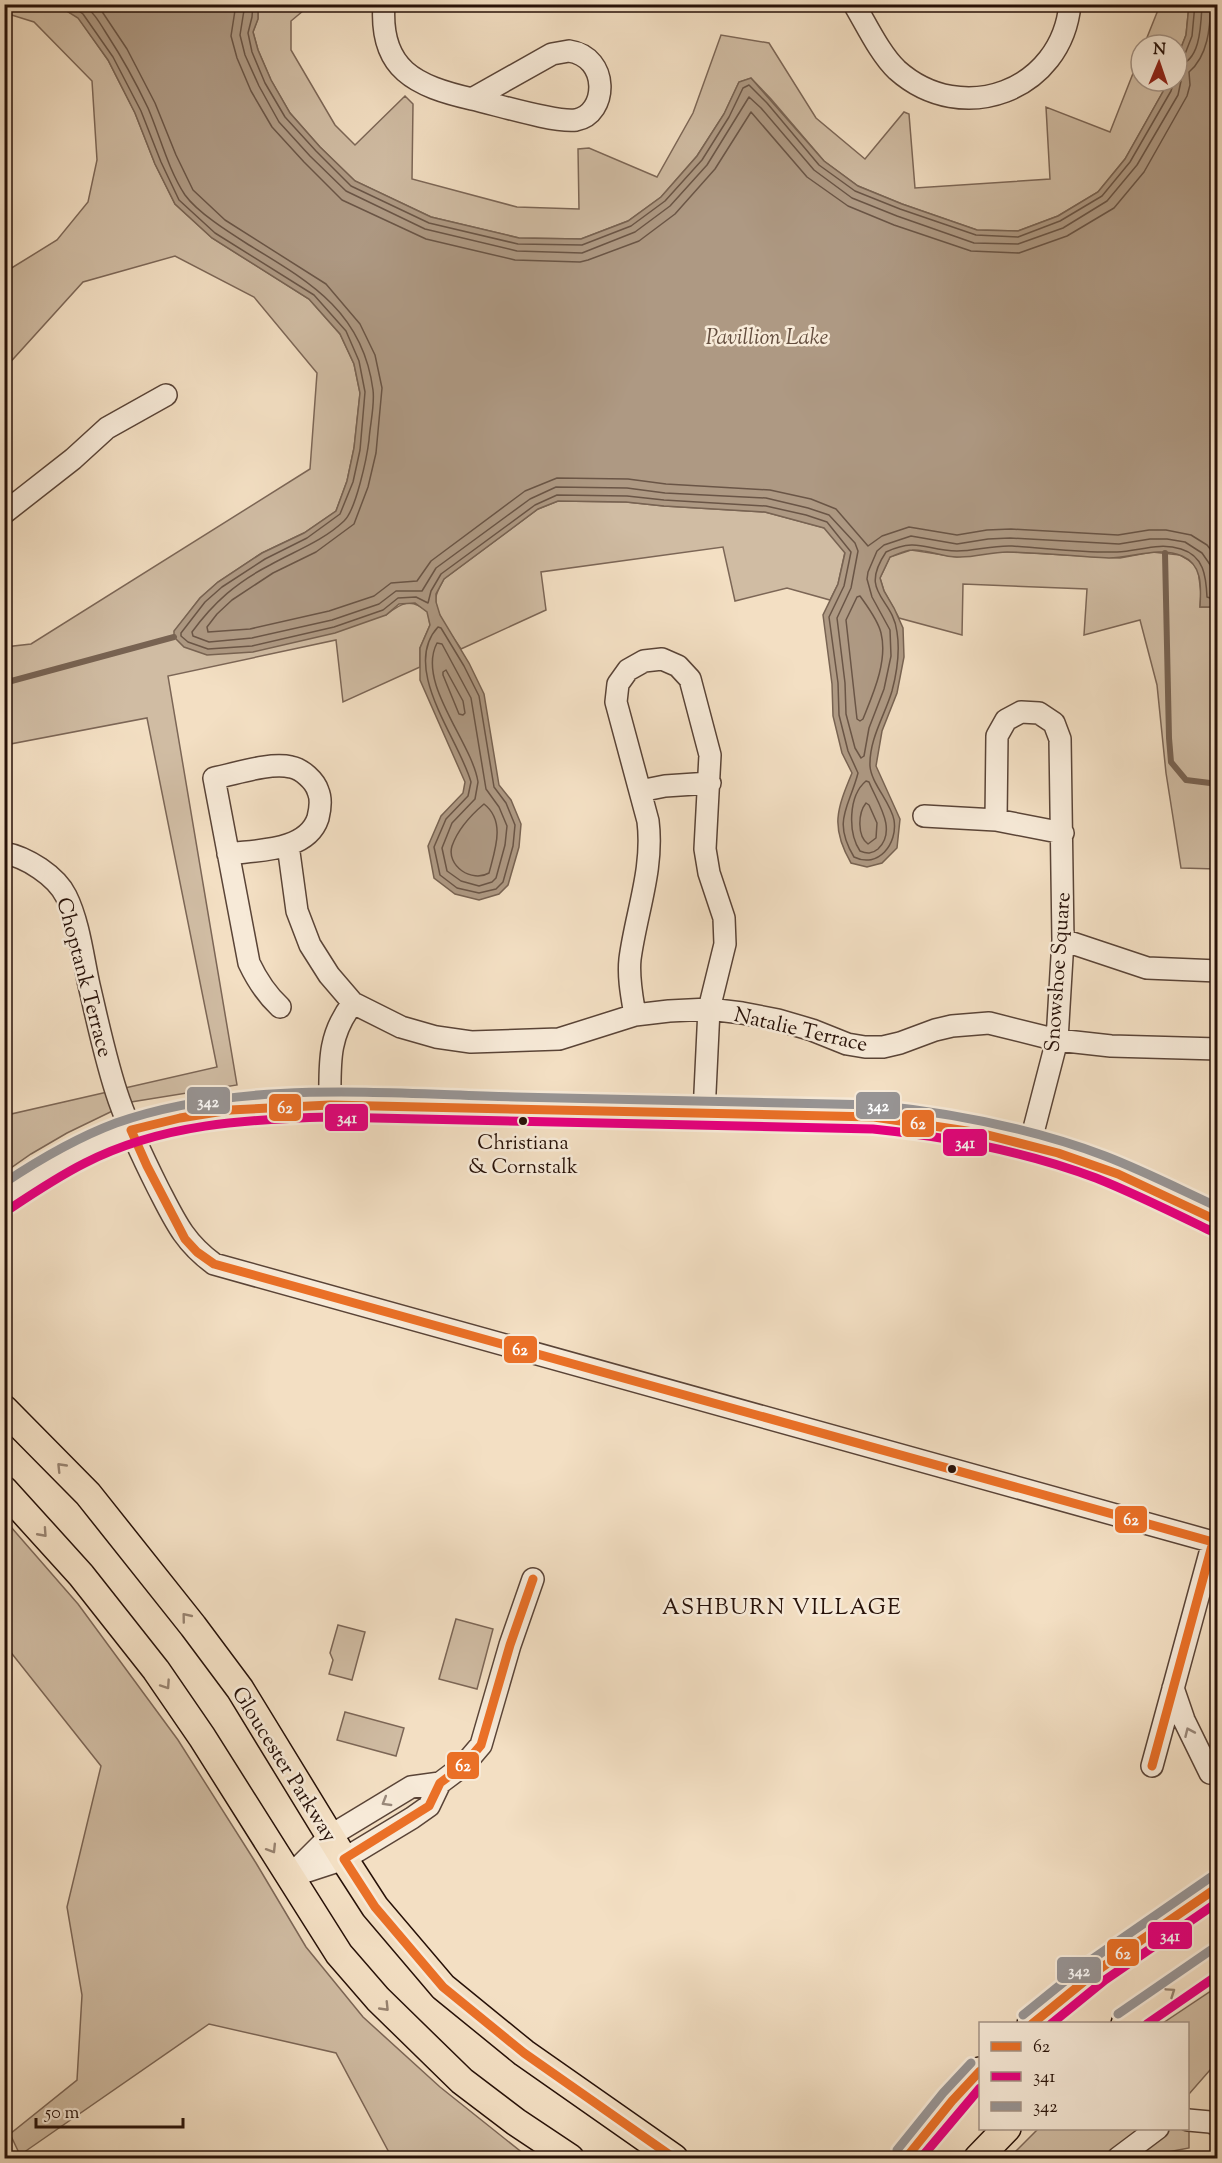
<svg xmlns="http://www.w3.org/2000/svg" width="1222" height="2163" font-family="'Sorts Mill Goudy',serif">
	<rect width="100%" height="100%" fill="#f3dfc3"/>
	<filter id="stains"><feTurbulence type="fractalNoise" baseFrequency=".00333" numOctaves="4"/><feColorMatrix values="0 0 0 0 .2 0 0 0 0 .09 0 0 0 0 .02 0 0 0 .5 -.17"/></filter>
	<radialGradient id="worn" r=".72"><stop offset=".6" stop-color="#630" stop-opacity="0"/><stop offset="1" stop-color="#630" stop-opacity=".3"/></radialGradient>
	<path fill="#d0bca3" stroke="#7c6656" stroke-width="1.5" d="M5,5h52l21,12 30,43 27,53 20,51 20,40 37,34 97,61 31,35 14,30 6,29 -6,55 -7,33 -11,30 -32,22 -42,20 -44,29 -18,16 -25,33 211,-16c15,-12 25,-18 42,-3l2,13 -10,23v19l-77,35 -7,-62 -168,36 69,409 -106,17 -64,31 -36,21 -26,18 -1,-85 7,27 206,-47 -70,-349 -142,27v-98l26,-3 279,-175 7,-96 -63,-76 -79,-41 -92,26 -78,86v-96l52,-32 31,-38 9,-42 -5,-79 -58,-59 -29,-9z
		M258,5h52l-19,16v29l44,75 20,20 50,-49 8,8 -1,75 105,28 62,2 -1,-60 11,-1 68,29 36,-64 28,-78 48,8 47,75 49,41 39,-47 5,2 6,74 135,-9 -4,-72 64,25 31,-79v28h28l-44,78 -27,33 -40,24 -40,15 -41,-1 -75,-26 -44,-18 -34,-25 -53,-62 -20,-21 -12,4 -15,32 -27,42 -36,41 -33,24 -47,18 -62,-1 -88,-21 -76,-36 -35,-34 -30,-34 -19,-33 -13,-30 -5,-18 5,-14z
		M1160,5h29l-3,30 -9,23v-13h-33z
		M558,501l68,1 38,4 101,6 60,16 20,24 -7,32 -8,16 -43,-12 -52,13 -12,-54 -182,25 5,38 -85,39c-9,-14 -27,-35 -25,-52 1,-7 5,-12 8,-18l94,-70z
		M911,550l46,7 32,-5h21l110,6 32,-6 28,3 12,7 6,8 3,23 -1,14h11l6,-7v269l-36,-1 -15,-95 -9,-88 -17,-65 -56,15 3,-46 -124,-5 -1,51 -63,-17 -15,-27 -4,-13 10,-21z
		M4,1519l74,85 100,136 78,123 50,84 57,70 77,70 89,71h-137l-56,-105 -127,-29 -189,131 -10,-21 67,-54 5,-85 -15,-88 34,-141 -96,-121z
		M456,1619l37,10 -16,60 -38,-10z
		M338,1625l27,7 -13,48 -23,-6 4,-14 -3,-7z
		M345,1712l59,16 -8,28 -59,-16z
		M1217,1987v75l-28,32v54l-21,4 -9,6h-150l29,-29 150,-1v-104l-25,-1z"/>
	<path fill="#ae9983" stroke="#786352" stroke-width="1.5" d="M57,5h201v14l-5,13 5,18 13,30 19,33 30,34 35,34 76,36 88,21 62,1 47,-18 33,-24 36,-41 27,-42 15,-32 12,-4 73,83 34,25 44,18 75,26 41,1 40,-15 40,-24 27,-33 44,-78h8v-23l9,-23 3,-30h28v595l-6,7h-11c1,-20 3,-42 -18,-51 -23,-10 -50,2 -73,2 -34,-1 -68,-6 -102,-6 -17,0 -33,6 -50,5 -15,0 -30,-8 -45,-7 -7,0 -16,5 -22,7l-10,21 4,13 10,17 9,20 1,29 -7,36 -15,38 -6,35 24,53 -3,29 -15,15 -15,4 -16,-4c-21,-36 -14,-54 1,-90l-10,-20 -9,-37 -1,-32 -9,-69 15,-31 7,-31 -21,-25 -59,-16 -101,-6 -38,-4 -68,-1 -20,8 -94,70 -8,15v8l4,13 29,48 15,31 15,91 12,15 10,24 -2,23 -11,38 -9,9 -20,6 -24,-6 -21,-16 -6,-32 13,-30 22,-23 2,-11 -45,-102v-32l10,-23 -3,-13 -12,-9 -16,1 -13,11 -51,18 -82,19 -46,3 -23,-8 -10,-10v-6l26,-33 18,-16 44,-29 42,-20 32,-22 11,-30 7,-33 6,-55 -6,-29 -14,-30 -31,-35 -97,-61 -37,-34 -20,-40 -20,-51 -27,-53 -30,-42z"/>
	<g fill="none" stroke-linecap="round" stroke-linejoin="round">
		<path stroke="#6a5546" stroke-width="1.5" d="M69,4l14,10 30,43 28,54 20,51 18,38 36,33 99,62 32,36 13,30 6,31 -5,58 -7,32 -13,32 -33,24 -42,21 -43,28 -17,15 -24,31v3l7,6 20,7 44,-3 82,-19 49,-17 15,-12 18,-1 12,6 3,-12 10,-17 94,-69 22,-10 70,1 37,4 102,6 40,9 21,7 24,30 -7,34 -15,31 9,66 1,32 9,36 10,22c-9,35 -26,47 -4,84 24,12 44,-13 40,-37 -3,-17 -23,-37 -24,-54 -1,-27 15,-51 22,-75 5,-19 8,-40 5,-59 -4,-35 -39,-38 -11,-80 33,-15 40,-1 71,-1 18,0 36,-6 55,-5 35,2 70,7 105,6 22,-1 42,-10 64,-3 23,7 25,27 26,48l3,1 8,-2
			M83,4c11,8 18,21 25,32 15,23 28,47 40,72 12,28 20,61 37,87 13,18 45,38 64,50 61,37 114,67 124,145 2,15 -3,34 -4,50 -2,17 -13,70 -25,81 -21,20 -49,30 -74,44 -33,17 -56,37 -78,67l1,4 16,6 43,-4 80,-18 47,-16 17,-13h26l14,-23 94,-69 26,-12 71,1 38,5 101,5 42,10 21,7 26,28 3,8 -7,37 -14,30 8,65 1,31 9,34 6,10 3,-2 5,-28 15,-39 7,-33 -1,-26 -18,-33 -5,-18 1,-7 9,-21 7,-6 27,-9 46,8 31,-5 22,-1 109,6 31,-5h17l18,3 17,11 9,13 3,21 4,2
			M97,4l30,45 28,54 21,52 17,35 32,30 101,64 34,40 15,31 7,33 -6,65 -8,34 -14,37 -38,28 -43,21 -41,27 -15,14 -10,13 1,5 42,-3 79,-18 45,-15 17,-13 26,-2 14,-20 94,-70 32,-13 71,1 38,5 104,6 41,9 25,10 32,37 14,-10 27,-9 48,8 30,-5 24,-1 107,6 31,-5h17l25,5 16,10 11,14
			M236,4l-5,32 6,22 14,33 21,36 32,35 38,38 84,39 89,21 65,2 8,-2 51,-19 36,-27 40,-45 36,-57 56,65 41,29 46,19 77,26 48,2 48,-17 47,-28 30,-36 43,-76 3,-11 -1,-13c19,-16 21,-44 22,-68
			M245,4l-5,31 5,20 14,31 20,36 31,34 36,35 79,38 92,22 65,2 53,-21 35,-26 37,-41 42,-68 12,11 53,62 38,28 45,18 77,27 44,1 45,-16 44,-27 30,-36 41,-70 3,-14 -4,-9
			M253,4l-1,13 -4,16 4,19 13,31 20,34 31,34 35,35 78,37 89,21 64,1 49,-19 34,-25 37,-41 27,-43 14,-29 6,-3 18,18 52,62 36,26 45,18 76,26 42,2 42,-16 42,-25 28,-34 41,-71 3,-10
			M1177,57l8,-3 7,-18 3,-32
			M1177,65c24,-2 24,-42 25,-61
			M860,596c7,10 18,24 21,37 7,28 -8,61 -18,86l-3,2 -3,-2 -11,-99 11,-23z
			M438,627l3,1 23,38 15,30 15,91 12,16 9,22 -2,21 -10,36 -7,7 -17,4 -22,-5 -17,-13 -6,-28 12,-28 22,-23 3,-14c-12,-43 -71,-114 -33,-155z
			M437,643l5,1 29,54 15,91 13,18 8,19 -2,19 -9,33 -4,4 -13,4 -18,-5 -14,-10 -5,-23 10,-25 23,-24 3,-17c-6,-40 -62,-99 -41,-139z
			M446,670l17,31 2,12 -2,2 -4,-1 -16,-39v-3z
			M866,781l3,1c8,20 29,48 9,67 -6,5 -11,5 -18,2 -12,-18 -12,-55 6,-70z
			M866,803l3,2 8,18 -1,15 -8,6c-11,-8 -10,-31 -2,-41z
			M484,804c22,17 11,46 5,69 -17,10 -43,-7 -37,-27 6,-17 19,-31 32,-42z"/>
		<path stroke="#786352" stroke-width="6" d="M1165,553l4,185 2,24 15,18 32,4
			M4,683l170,-46"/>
		<defs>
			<path id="minor" d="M384,4c-5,66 32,82 88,95
				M854,4c12,20 26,50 43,66 65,58 165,21 173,-66
				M569,51c41,6 39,63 7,69 -21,3 -81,-16 -104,-21l80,-45z
				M4,513l69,-54 34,-31 59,-33
				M640,791l25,-5 45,-3
				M924,816l72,4 67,13
				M996,820l1,-84 9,-16 15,-8 18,1 15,10 6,16 3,201 -6,100 -27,104
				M288,845l9,66 13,34 19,30 24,28 48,24 35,10 35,5 88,-3 76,-24 34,-4 40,-2 33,4 36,7 34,10 35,14 18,3h18l17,-4 35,-13 17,-4 37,-3 68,17 54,6 107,3
				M4,853c23,4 52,23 62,43 13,26 17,62 23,89 9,38 17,78 30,115 11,31 25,60 39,88 17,33 26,54 56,76l999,278 -61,224
				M228,854c28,-4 79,-2 90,-36 2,-8 4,-18 0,-27 -3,-10 -16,-22 -27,-24 -22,-5 -55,7 -77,11l35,185c8,17 17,31 31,44
				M1063,940l84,28 71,3
				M635,1015c-3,-18 -7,-37 -5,-56 6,-46 24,-90 18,-138l-32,-119 2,-18 10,-14 16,-9 18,-2 16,7 12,13 20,76 -5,94 4,24 15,45 1,26 -16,65 -5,104
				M330,1105c0,-40 -3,-69 23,-102
				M4,1198c105,-78 199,-91 326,-93l544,12c72,7 142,20 210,44 46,16 90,39 134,60
				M1173,1688l11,32 26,53
				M293,1873l37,-37 81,-49 29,-4
				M289,1877l55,-18 68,-41 17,-12 11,-23 24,-18 17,-20 29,-100 23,-66
				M1188,2120l22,2 8,3
				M1118,2158l40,-30"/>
			<path id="major" d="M4,1409l84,85 105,132 47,63 104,170 31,48 68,80 81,66 150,105
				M4,1490l77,85 75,95 46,67 137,217 39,45 84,82 54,41 54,36
				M1031,2024l67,-54 120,-83
				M1125,2024l93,-64
				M906,2158l46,-57 28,-30
				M978,2158l29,-30"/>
		</defs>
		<use href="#minor" stroke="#5a4437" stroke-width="24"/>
		<use href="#major" stroke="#271108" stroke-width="30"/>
		<use href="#minor" stroke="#f7ead8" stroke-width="21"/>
		<use href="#major" stroke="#f3dfc3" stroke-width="27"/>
		<defs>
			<path id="bus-1" d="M533,1579l-23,66 -29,100 -17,20 -24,18 -11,23 -85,53 31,48 68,80 81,66 150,105
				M1152,1766l61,-224 -999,-278 -17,-12 -12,-13 -38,-73 -16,-36 49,-12 50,-8 100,-5 544,12 106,16 78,20 60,21 100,47
				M1032,2024l66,-54 120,-83
				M906,2158l46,-57 28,-30"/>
			<path id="bus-2" d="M11,1208c24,-16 48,-32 74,-45 76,-39 162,-44 245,-46l543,12c76,8 152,22 223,49 40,16 78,35 117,54
				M1051,2024l54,-44 113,-78
				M1147,2024l71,-49
				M921,2158l59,-70"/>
			<path id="bus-3" d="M4,1183c36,-24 72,-45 112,-60 125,-44 270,-29 400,-26 120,3 239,5 358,8 79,8 157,23 231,51 39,15 76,34 113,51
				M1118,2014l93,-64
				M1023,2015l68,-55 120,-83
				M897,2150l46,-57 28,-30"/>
		</defs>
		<use href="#bus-1" stroke="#f7ead8" stroke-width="14"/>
		<use href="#bus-2" stroke="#f7ead8" stroke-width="14"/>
		<use href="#bus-3" stroke="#f7ead8" stroke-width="14"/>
		<use href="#bus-1" stroke="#ea7027" stroke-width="9"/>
		<use href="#bus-2" stroke="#e5007d" stroke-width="9"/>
		<use href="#bus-3" stroke="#979494" stroke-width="9"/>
	</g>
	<defs><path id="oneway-chevron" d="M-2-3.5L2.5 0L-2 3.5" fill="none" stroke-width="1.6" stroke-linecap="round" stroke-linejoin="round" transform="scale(1.5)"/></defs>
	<g stroke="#97826f">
		<use href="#oneway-chevron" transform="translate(61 1467) rotate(-134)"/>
		<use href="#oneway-chevron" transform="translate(43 1533) rotate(48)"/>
		<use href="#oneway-chevron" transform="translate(186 1617) rotate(-129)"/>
		<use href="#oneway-chevron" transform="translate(166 1685) rotate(56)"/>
		<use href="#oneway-chevron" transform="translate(272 1849) rotate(58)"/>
		<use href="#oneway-chevron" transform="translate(1171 1992) rotate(-34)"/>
		<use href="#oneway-chevron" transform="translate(385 2007) rotate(46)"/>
	</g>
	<g stroke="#99887a">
		<use href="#oneway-chevron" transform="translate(1189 1732) rotate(-114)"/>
		<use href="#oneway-chevron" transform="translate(386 1802) rotate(149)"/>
	</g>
	<g fill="#271108" stroke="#f7ead8" stroke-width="2">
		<circle cx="523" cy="1121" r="5"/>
		<circle cx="952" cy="1469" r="5"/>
	</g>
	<g text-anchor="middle" stroke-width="5" stroke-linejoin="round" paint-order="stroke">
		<g font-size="20" fill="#271108" stroke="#f7ead8">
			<text x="523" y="1149">Christiana<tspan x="523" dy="24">&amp; Cornstalk</tspan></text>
		</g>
		<g font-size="21" fill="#271108" stroke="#f7ead8">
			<text transform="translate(1057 972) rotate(-86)" y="7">Snowshoe Square</text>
			<text transform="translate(85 977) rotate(75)" y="7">Choptank Terrace</text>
			<text transform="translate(801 1029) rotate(13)" y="7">Natalie Terrace</text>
			<text transform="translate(285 1764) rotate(58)" y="7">Gloucester Parkway</text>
		</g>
		<g font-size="22" font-style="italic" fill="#644e3f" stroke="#f7ead8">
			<text x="767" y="344">Pavillion Lake</text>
		</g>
		<g font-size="22" letter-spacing="1.5" fill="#271108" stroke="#f7ead8">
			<text x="782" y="1614">ASHBURN VILLAGE</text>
		</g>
	</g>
	<g stroke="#f7ead8" stroke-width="2">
		<rect x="186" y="1086" width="45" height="29" rx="6" fill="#979494"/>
		<rect x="855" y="1091" width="46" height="29" rx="6" fill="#979494"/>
		<rect x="268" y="1093" width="34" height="29" rx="6" fill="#ea7027"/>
		<rect x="324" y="1103" width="45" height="29" rx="6" fill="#e5007d"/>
		<rect x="901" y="1109" width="34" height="29" rx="6" fill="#ea7027"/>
		<rect x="942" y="1128" width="46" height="29" rx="6" fill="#e5007d"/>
		<rect x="503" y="1335" width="35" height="29" rx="6" fill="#ea7027"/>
		<rect x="1114" y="1505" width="34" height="29" rx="6" fill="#ea7027"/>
		<rect x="446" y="1751" width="34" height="29" rx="6" fill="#ea7027"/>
		<rect x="1147" y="1921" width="46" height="29" rx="6" fill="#e5007d"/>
		<rect x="1106" y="1938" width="34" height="29" rx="6" fill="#ea7027"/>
		<rect x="1056" y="1956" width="46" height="28" rx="6" fill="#979494"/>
	</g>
	<g font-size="16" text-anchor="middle" font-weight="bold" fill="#fff">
		<text x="208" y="1107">342</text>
		<text x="878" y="1111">342</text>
		<text x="285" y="1113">62</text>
		<text x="347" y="1123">341</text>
		<text x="918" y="1129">62</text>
		<text x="965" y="1148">341</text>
		<text x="520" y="1355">62</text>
		<text x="1131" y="1525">62</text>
		<text x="463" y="1771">62</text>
		<text x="1170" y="1941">341</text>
		<text x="1123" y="1959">62</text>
		<text x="1079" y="1976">342</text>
	</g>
	<rect width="1222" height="2163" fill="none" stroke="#f3dfc3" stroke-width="24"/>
	<rect x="6" y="6" width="1210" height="2151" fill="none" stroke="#271108" stroke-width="3"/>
	<rect x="12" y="12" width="1198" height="2139" fill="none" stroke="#271108" stroke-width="1.5"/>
	<rect x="979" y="2022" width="210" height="108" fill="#f7ead8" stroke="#a49385" stroke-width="1.5"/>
	<rect x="991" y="2042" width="30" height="9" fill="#ea7027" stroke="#a49385" stroke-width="1.5"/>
	<text x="1033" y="2052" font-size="18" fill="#271108">62</text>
	<rect x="991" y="2072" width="30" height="9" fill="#e5007d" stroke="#a49385" stroke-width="1.5"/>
	<text x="1033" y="2082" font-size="18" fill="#271108">341</text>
	<rect x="991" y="2102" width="30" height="9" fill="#979494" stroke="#a49385" stroke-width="1.5"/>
	<text x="1033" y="2112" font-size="18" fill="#271108">342</text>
	<g transform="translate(1159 63) rotate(2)"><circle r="28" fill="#f7ead8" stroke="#a49385" stroke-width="1.5"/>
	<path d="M0-4.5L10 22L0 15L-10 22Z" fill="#8f2418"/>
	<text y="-9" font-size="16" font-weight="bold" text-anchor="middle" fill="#271108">N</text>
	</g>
	<path d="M36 2118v9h147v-9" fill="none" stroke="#271108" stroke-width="3"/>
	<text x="45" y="2118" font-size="18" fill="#271108" stroke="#f7ead8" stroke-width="4.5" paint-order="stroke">50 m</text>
	<rect width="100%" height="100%" filter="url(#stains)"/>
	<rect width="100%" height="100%" fill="url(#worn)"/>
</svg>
